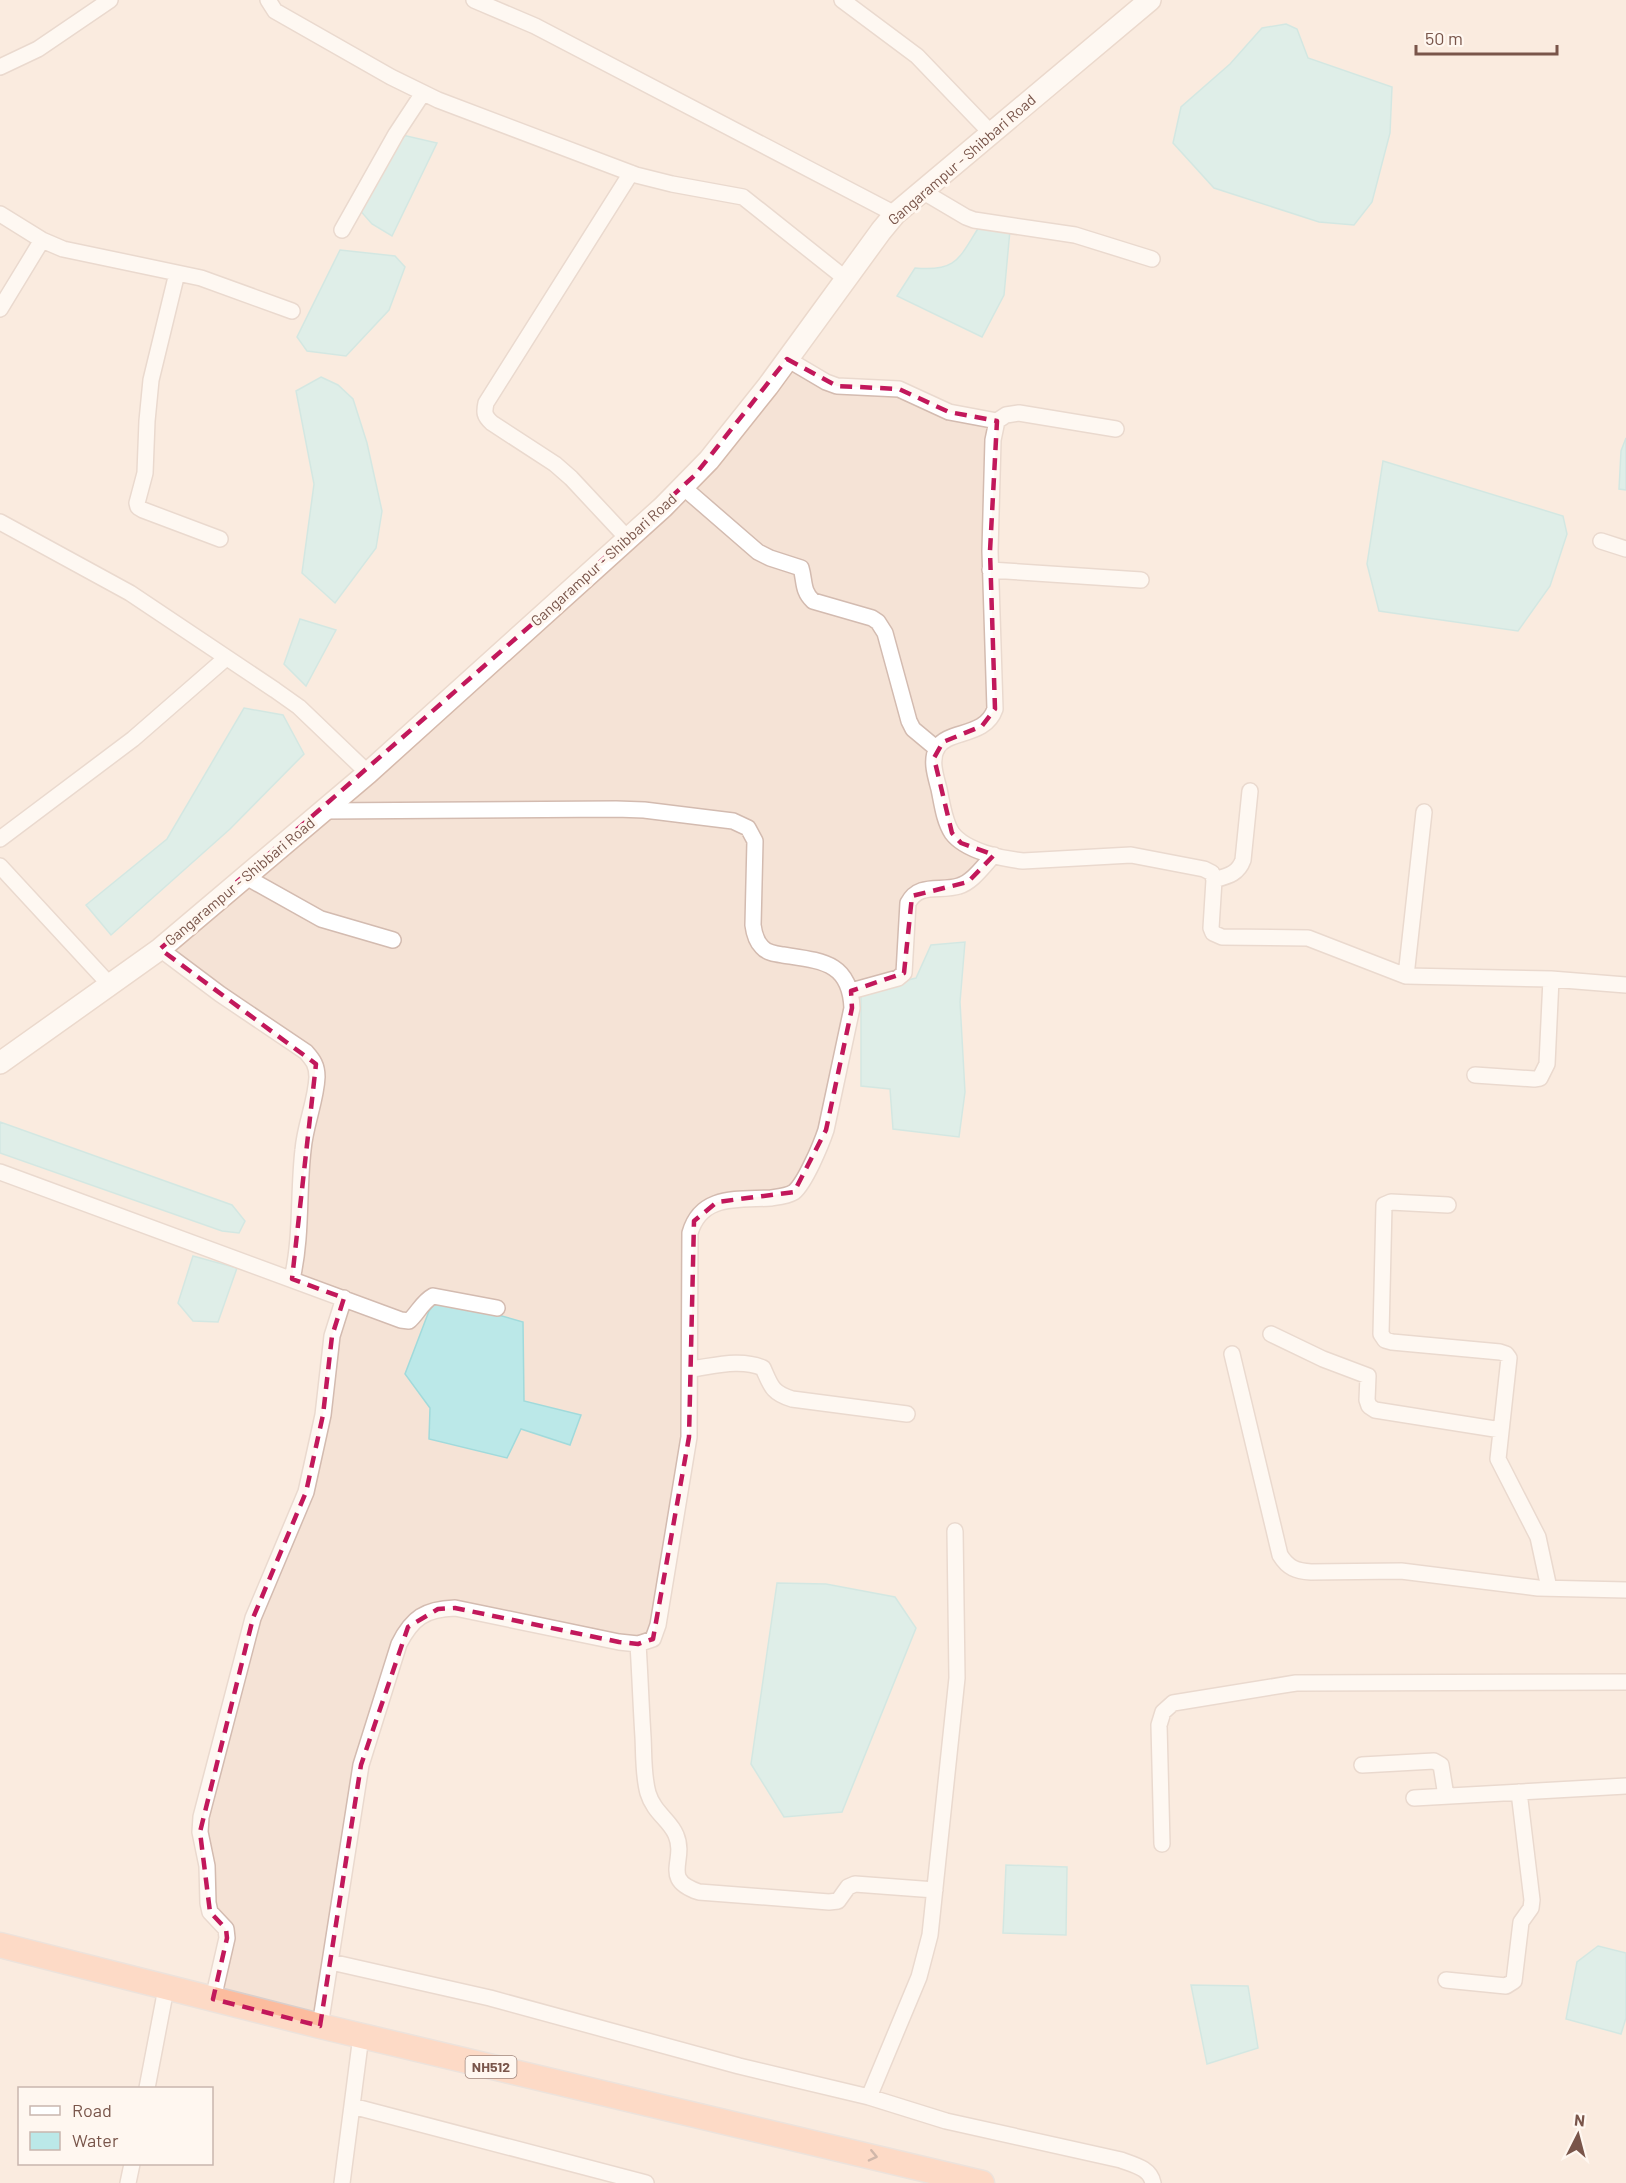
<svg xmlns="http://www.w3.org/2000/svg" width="1626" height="2183" font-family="Barlow,sans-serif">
	<rect width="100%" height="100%" fill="#fdf2e8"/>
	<path fill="#f5e3d6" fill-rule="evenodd" d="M0,0h1626v2183h-1626zM20,2088h192v76h-192z"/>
	<path fill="#bbe8e8" stroke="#a1dadb" stroke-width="1.5" d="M1286,24l11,5 11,29 84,29 -2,46 -18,69 -18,23 -35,-3 -105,-34 -41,-45 8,-36 49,-43 32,-36z
		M398,134l39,9 -45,93 -20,-12 -15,-17z
		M981,224l29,6 -6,65 -22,42 -85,-41 18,-28c44,4 44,-11 66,-44z
		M340,250l55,6 10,11 -16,43 -43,46 -39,-5 -10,-14z
		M321,377l17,8 15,14 14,44 15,68 -6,37 -41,55 -33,-30 12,-89 -18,-93z
		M1626,438v52l-7,-1 2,-38z
		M1383,461l180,55 4,18 -17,52 -32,45 -139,-20 -12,-47z
		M300,619l36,11 -30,56 -22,-22z
		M244,708l39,7 21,39 -74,75 -119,106 -25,-30 81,-66z
		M965,942l-5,60 5,90 -6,45 -66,-8 -3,-40 -29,-3v-95l55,-13 15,-33z
		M0,1122l232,83 13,16 -6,12 -17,-2 -222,-78z
		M193,1256l44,12 -19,54 -25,-1 -15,-18z
		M438,1298l85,24 1,79 57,14 -11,30 -49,-16 -14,29 -78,-19 1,-31 -25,-34 24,-63z
		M777,1583l49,1 69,13 21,31 -74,184 -58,5 -33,-53z
		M1006,1865l61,2 -1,68 -63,-2z
		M1598,1946l28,7v65l-5,16 -55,-15 11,-57z
		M1191,1985l57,1 10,62 -51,16z"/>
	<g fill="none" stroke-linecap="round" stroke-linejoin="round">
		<defs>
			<path id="minor" d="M268,0l7,11 116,66 47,23 198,75 36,9 71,13 103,82
				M474,0l61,26 360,188
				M842,0l75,56 74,77
				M0,67l38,-18 72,-49
				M922,191l44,26 8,3 101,15 77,24
				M0,214l42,26 21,9 138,29 91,33
				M342,230l54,-96 27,-41
				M177,273l-26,107 -4,41 -2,52 -8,30 1,4 5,3 77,29
				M0,309l42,-69
				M787,359l39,23 11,4 62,3 50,23 48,9
				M1116,429l-97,-16 -13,2 -9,6 -4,19 -3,111 5,158c-10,29 -47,20 -58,39 -7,13 -1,29 2,41 3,14 5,32 13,44 13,18 51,26 71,28l108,-6 73,14 8,4 2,7 -3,48 2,5 9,4 86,1 98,38 145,3 75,6
				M683,487l75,65 12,6 31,10c4,13 1,23 12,33l59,17 6,4 7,11 24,88 4,8 24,20
				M0,522l130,71 145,97 24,17 69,66
				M628,539l-57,-61 -16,-14 -63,-41c-8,-7 -8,-11 -6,-20l145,-230
				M1601,541l25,8
				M990,570l151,10
				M0,839l133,-100 93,-81
				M0,866l110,119
				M246,877l75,42 72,21
				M1214,880c14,-4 24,-6 29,-20l7,-69
				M160,949l60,45 86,58c7,8 11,13 11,25 -1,24 -12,48 -14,73 -5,43 -1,86 -11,129
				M1406,976l18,-164
				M851,991l47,-13 6,-5 4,-70c11,-21 32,-11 51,-17 14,-4 25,-21 35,-31
				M1475,1075l59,4 6,-1 7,-14 4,-85
				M0,1172l401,148 8,1c9,-8 13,-19 24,-25l64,12
				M1448,1205l-57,-3 -7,3 -3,129 4,6 7,2 108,10 6,2 3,4 -11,101 40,78 11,51
				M1271,1334l52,25 45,17 -1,24 2,6 6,4 126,20
				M1232,1354l48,201c8,13 16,16 31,17l90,-1 137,17 88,2
				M691,1369c23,-3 50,-11 72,-1 8,18 9,25 29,31l115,15
				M638,1644c2,31 3,62 5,93 1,18 0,38 5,56 6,20 22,27 28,42 11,26 -16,44 23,57l130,10 9,-1 10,-14 7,-3 80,6
				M1362,1765l72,-4 7,4 5,31
				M1414,1798l212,-12
				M1162,1844l-3,-119 4,-13 10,-9 123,-20 330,-1
				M331,1962l159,36 249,68 130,31 77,24 175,39c13,5 29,8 32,23
				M1446,1980l60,6 8,-5 7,-59 10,-14 1,-8 -13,-108
				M213,1999l14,-61 -1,-9 -16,-17 -2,-9 -1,-37 -7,-34 1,-15 52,-199 53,-126 17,-77 9,-79 12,-38
				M320,2026l41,-261 38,-121c13,-26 26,-35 56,-36l164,34 19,2 15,-5 5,-14 31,-188 1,-204c11,-39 48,-33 81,-35 7,-1 17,-2 23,-6 11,-9 27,-47 32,-62l26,-122c-2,-46 -30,-47 -69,-53 -7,-1 -16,-2 -21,-8 -6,-6 -8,-14 -9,-22l2,-84 -7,-13 -15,-7 -89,-11 -28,-1 -293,2
				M147,2088l17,-89
				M869,2097l50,-120 11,-42 27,-257 -2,-147
				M352,2106l294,77
				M128,2183l4,-19
				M342,2183l19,-147"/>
			<path id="secondary" d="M0,1063l160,-114 208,-176 295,-266 46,-47 59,-74 113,-155 14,-17 255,-214"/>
			<path id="trunk" d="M0,1945l320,81 662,157"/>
		</defs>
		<use href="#minor" stroke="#d3bbb0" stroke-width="18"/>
		<use href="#secondary" stroke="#d6baac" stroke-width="24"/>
		<use href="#trunk" stroke="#d9cfcc" stroke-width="27"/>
		<use href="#minor" stroke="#fff" stroke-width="15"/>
		<use href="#secondary" stroke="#fff" stroke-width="21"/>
		<use href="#trunk" stroke="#fcbc9e" stroke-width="24"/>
	</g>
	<defs><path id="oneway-chevron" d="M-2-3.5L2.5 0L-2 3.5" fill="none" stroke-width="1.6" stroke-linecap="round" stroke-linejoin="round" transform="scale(1.5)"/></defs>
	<use stroke="#9a6f5f" href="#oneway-chevron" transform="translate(873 2156) rotate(13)"/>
	<path d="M0 0H1626V2183H0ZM787,359l50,27 62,3 50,23 48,9 -7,130 5,158 -13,17 -39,16 -9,16 18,75 9,10 33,12 -26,27 -56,14 -8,77 -53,18 1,17 -26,122 -32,62 -77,10 -23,19 -5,216 -36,202 -15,5 -19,-2 -164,-34 -17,1 -30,18 -47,138 -41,261 -107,-27 14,-61 -1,-9 -16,-17 -10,-80 53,-214 53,-126 17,-77 9,-79 12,-38 -52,-19 24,-215 -156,-115 378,-330 157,-144z" fill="#fdf2e8" fill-opacity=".55" fill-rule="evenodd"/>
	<path fill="none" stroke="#c2185b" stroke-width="4.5" stroke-dasharray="12 8" stroke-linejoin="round" d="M787,359l50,27 62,3 50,23 48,9 -7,130 5,158 -13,17 -39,16 -9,16 18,75 9,10 33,12 -26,27 -56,14 -8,77 -53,18 1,17 -26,122 -32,62 -77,10 -23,19 -5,216 -36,202 -15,5 -19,-2 -164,-34 -17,1 -30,18 -47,138 -41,261 -107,-27 14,-61 -1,-9 -16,-17 -10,-80 53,-214 53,-126 17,-77 9,-79 12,-38 -52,-19 24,-215 -156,-115 378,-330 157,-144z"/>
	<g text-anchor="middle" stroke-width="6" stroke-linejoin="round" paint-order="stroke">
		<rect fill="#fff7f0" stroke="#a1867c" stroke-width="1.5" x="465.5" y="2056" width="51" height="22" rx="4.5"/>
		<g font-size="14" font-weight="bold" fill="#79554a">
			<text x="491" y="2072">NH512</text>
		</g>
		<g font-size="15" fill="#79554a" stroke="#fff7f0">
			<text transform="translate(962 160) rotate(-41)" y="5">Gangarampur - Shibbari Road</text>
			<text transform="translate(604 560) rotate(-42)" y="5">Gangarampur - Shibbari Road</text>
			<text transform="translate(240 882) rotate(-40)" y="5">Gangarampur - Shibbari Road</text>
		</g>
	</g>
	<rect x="18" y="2087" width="195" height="78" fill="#fff7f0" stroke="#c9b6ae" stroke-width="1.5"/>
	<rect x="30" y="2106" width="30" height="9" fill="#ffffff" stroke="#c9b6ae" stroke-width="1.5"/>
	<text x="72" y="2117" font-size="18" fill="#79554a">Road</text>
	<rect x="30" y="2132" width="30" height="18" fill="#bbe8e8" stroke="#c9b6ae" stroke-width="1.5"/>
	<text x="72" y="2147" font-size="18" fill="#79554a">Water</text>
	<g transform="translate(1578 2135) rotate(6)" stroke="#fff7f0" stroke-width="4.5" paint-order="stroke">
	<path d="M0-4.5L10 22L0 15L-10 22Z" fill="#79554a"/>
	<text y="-9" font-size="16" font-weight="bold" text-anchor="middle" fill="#79554a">N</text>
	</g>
	<path d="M1416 45v9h141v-9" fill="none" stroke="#79554a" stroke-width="3"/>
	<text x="1425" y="45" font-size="18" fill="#79554a" stroke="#fff7f0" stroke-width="4.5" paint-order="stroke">50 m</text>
</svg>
